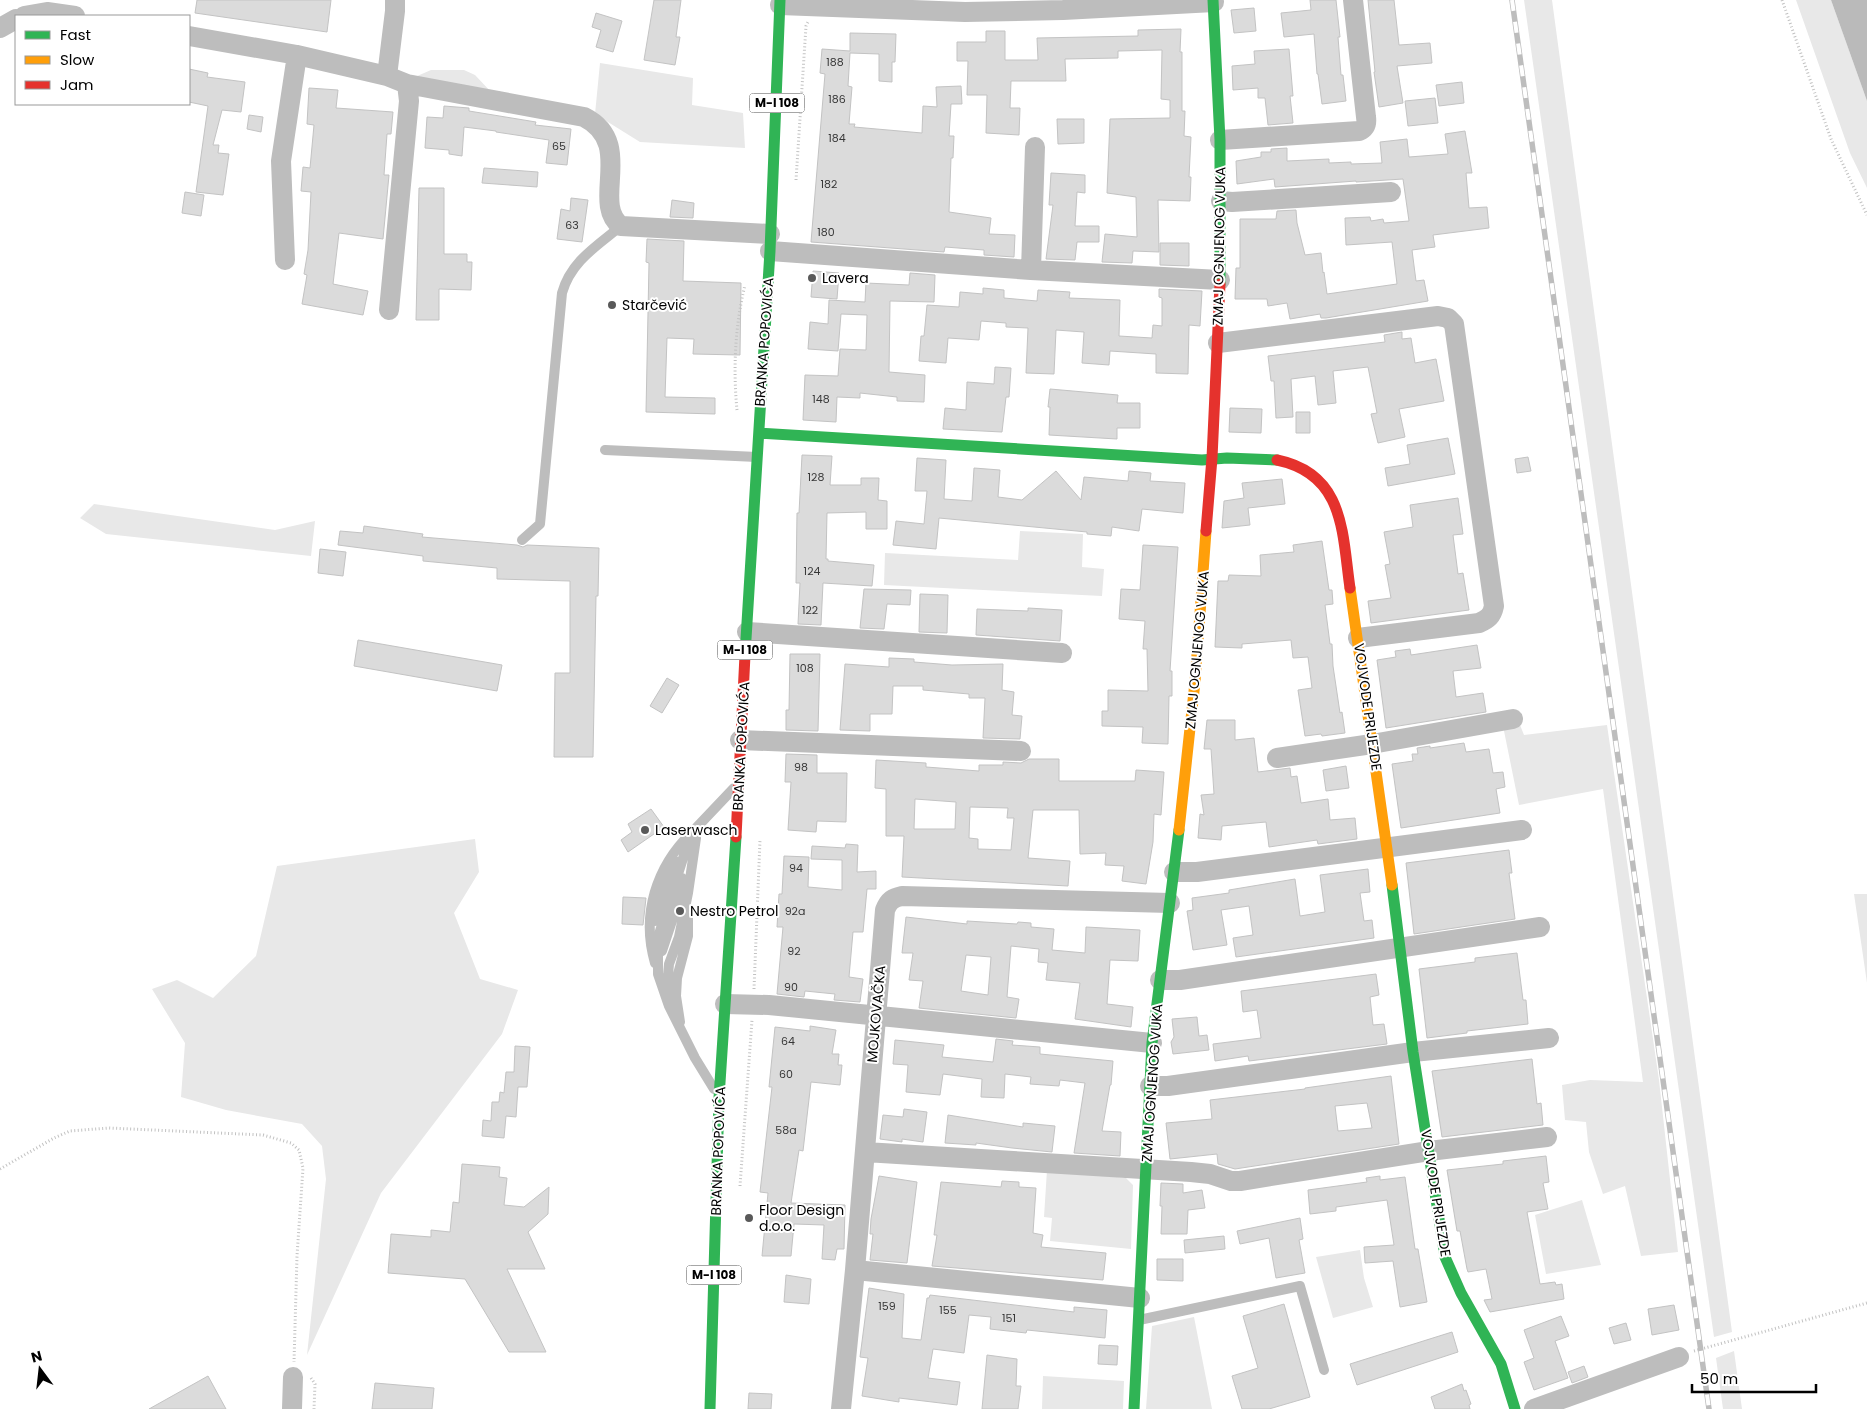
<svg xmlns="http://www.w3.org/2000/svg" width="1867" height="1409" font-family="Poppins,sans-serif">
	<rect width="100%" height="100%" fill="#fff"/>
	<path fill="#e8e8e8" d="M1524,0h28l180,1332 -18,5z
		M1796,0h35l36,101v87l-17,-35z
		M600,63l93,15 -1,27 51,8 2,35 -105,-6 -45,-28z
		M431,70h33l11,5 17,18 -84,-13z
		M94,504l181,26 40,-9 -4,35 -205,-22 -26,-16z
		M1020,531l63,3 -1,33 22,2 -2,27 -218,-11 1,-32 133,7z
		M1520,725l4,10 83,-10 52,355 19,172 -37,4 -16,-70 -22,8 -14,-42 -3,-30 -21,-2 -3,-35 28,-5 53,2 -40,-293 -84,16 -16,-79z
		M475,839l4,33 -25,41 26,66 38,11 -16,44 -121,159 -74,162 19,-176 -4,-33 -20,-22 -76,-14 -45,-13 4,-54 -33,-54 25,-9 36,18 43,-42 21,-90z
		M1854,894h13v89z
		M1047,1170l79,8 7,7 -2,64 -81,-8 2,-23 -8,-1z
		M1582,1200l19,65 -55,9 -11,-59z
		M1360,1250l4,28 9,29 -40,11 -17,-61z
		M1194,1317l18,92h-66l6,-83z
		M1734,1351l8,58h-19l-7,-51z
		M1043,1376l81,5 -1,28h-81z"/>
	<path fill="#bababa" d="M1831,0h36v101z"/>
	<path fill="#dbdbdb" stroke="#c3c3c3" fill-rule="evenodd" d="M197,0h134l-4,32 -132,-19z
		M654,0h27l-5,37h4l-5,28 -31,-5z
		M1310,0h26l4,37h-2l3,38h2l3,26 -24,3 -4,-30h-1l-3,-40 -30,3 -3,-24 30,-3z
		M1368,0h26l5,45 31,-2 2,20 -35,3 6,37 -24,4 -5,-35h1z
		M1254,8l2,23 -22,2 -3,-23z
		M596,13l26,8 -9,31 -17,-5 5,-17 -9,-3z
		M1181,29l-1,23h2v59h3l-1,25 7,1 -2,40h2l-1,24 -32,-1 1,52 -26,-1 -1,12 -30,-1 3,-28 32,3 -1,-40 -29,-4 3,-74 60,-1v-18l-9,-1 1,-49 -44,1v7l-53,1 1,22h-55l-1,27h10l-1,27 -33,-2 1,-38h-20l1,-34h-11v-19h29v-11h19v29h33l-1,-22 101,-2v-6z
		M850,33l46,1 -1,28h-3v20l-13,-1v-27l-29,-1 -2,33 4,1 -3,37h6l-1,3 68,6 1,-27 14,1 -1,-20 25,-1 1,18h-11l-2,32h5l-1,22h-2l-2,54 42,6 -2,16 26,1 -1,22 -30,-2v-5l-39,-3 -1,5 -133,-10 14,-168 -5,-1 2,-24 28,2z
		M1289,49l4,47h-3l3,27 -25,2 -3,-27h-7v-10l-25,2 -1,-24 23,-2 -1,-13z
		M189,69l19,4 -1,4 38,5 -4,30 -19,-2 -9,35h6l-1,8 11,1 -6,41 -27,-3 12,-86 -19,-4z
		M1462,82l2,21 -25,3 -3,-21z
		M309,88l29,2 -2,18 57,4 -2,22h-4l-3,41h5l-6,64 -44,-6 -6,51 35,7 -5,24 -61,-11 5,-29 -3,-1 4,-24 3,-58 -10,-1 2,-24 7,1 4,-43 -7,-1z
		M1435,98l3,25 -30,3 -3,-25z
		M444,106l25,2v3l67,11 -1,3 36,4 -4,36 -21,-2 3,-23 -53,-8v-1l-32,-4 -2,29 -13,-2v-4l-24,-2 2,-31 16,1z
		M249,115l14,2 -2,15 -14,-3z
		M1057,119h27v24l-26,1z
		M1465,131l7,42h-6l3,35 18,-1 2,21 -56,7 2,12 -23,3 4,31 8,-1 4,21 -102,17h-5l-1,-4 -30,5 -3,-16 -19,3 -1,-7h-32l1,-31h4v-49h36l1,-8 19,-1 1,13 8,32 16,-2 2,20 1,-1 3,22 70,-10 -5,-42 -46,3 -1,-27 25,-1 1,4 12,-2 1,4 25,-2 -6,-42 -47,3v-1l-81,6 -1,-8 -37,5 -1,-23 25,-4v-5h10v-3l16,-1v13l42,-2v4l22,-1v2l31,-1 -2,-21 27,-3 2,18 39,-3 -3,-20z
		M484,168l54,4 -1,15 -55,-4z
		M1051,173l34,2v18l-8,-1 -2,34h24v16h-22l-2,18 -29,-1 7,-54h-4z
		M419,188h25v66h23v8h5l-1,28 -32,-1v31h-23z
		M185,192l19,3 -3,21 -19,-3z
		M571,198l17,2 -6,42 -25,-3 4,-30 9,2z
		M672,200l22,3 -1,15 -23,-1z
		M647,239l37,2 -1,40 58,2 -1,72 -47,-1 1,-15 -27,-1 -2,59 50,1v16l-69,-2 3,-149 -3,-1z
		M1160,243h29v23l-29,-1z
		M813,271l26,2 -2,26 -26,-2z
		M910,273l25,2 -1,27 -44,-1 -1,71 36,3 -1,27 -27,-1v-4l-37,-4v5l-23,-1 -1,25 -33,-2 2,-45 33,1 2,-27 26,1 1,-35 -26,-1 -3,37 -30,-2 2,-27 18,2 1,-24 36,2 1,-19 43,2z
		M983,288l21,2v8l33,3 1,-11 32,2 -1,6 51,2 -1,36 33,2 1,-13 9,1v-28l-3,-1v-8l43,2 -2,35 -11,-1 -1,49 -32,-1v-19l-46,-3 -1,14 -27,-2 2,-31 -28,-2 -2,44 -28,-1 2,-45 -22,-1v-4l-25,-2 -2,19 -31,-2 -2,25 -27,-2 2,-25h3l3,-31 32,2 1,-15 23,2z
		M1402,332v7l9,-1 4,25 21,-4 8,42 -45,8 6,28 -27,6 -7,-29 6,-1 -9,-46 -35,4 3,32 -18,2 -3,-29 -24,3 2,38 -17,1 -2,-37h-3l-3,-25 117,-14 -1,-7z
		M995,367l16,1 -2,29h-3l-4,35 -59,-3 2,-21 21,2 1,-28 27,2z
		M1050,389l68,6 -1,8h23v25h-23v11l-68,-4 1,-28h-2z
		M1230,408l32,1 -1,24 -32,-1z
		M1296,412h14v21h-14z
		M1448,438l7,36 -67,12 -3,-18 25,-4 -3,-19z
		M802,455l30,1 -2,29h31v-7h18l-1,22 9,1v28h-21v-17l-39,1 -1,46h2v2l46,4 -2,21 -49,-3 -2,42 -23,-1 2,-41h-4l1,-70h2z
		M1528,457l3,14 -14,2 -2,-14z
		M917,458l29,2 -2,39 28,2 2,-33 26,2 -2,27 24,3 34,-29 25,29 3,-23 44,4 1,-10 22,2 -1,8 35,2 -2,30 -41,-4 -3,22 -27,-4 -1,9 -24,-2v-2l-148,-14 -3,31 -43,-4 3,-24 28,3 3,-33h-12z
		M1282,479l3,25 -37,4 2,17 -28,3 2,-27 20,-3 -2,-15z
		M1458,498l5,36 -10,1 5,39 5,-1 6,37 -98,13 -3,-22 23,-3 -6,-33 5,-1 -6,-32 29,-5 -3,-22z
		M364,526l59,8 -1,3 95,8 6,2 4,-2 72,3 -1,48h-2l-3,161h-39l1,-84h15v-92l-73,-2v-11l-74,-7v-5l-85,-11 2,-14 23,2z
		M1322,541l7,49h3l1,14 -8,1 5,39h2l1,22 7,47 2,-1 3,21 -23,3 -1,-2 -16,2 -7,-46 14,-2 -4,-31 -15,1 -2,-18 -49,4v4l-27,-1 3,-66h10l1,-6 32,1 -1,-21 34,-3 -1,-7z
		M1143,545l35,2 -8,124h2v25h-3l-1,48 -26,-1 1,-16 -41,-1v-15h6v-21l40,1 -1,-42h-4l2,-28 -26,-2 2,-30 19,1z
		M320,549l26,3 -3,24 -25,-3z
		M864,589l47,1 -1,15 -23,-1 -3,25 -24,-1z
		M920,594l28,1 -1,38 -28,-1z
		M1028,608l34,2 -2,31 -84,-6 1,-26 51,2z
		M358,640l144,25 -5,26 -143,-25z
		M1477,645l4,23 -28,3 3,26 27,-4 3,19 -100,16 -9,-68 19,-3 -1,-6 15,-2 1,6z
		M790,654h30l-2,77 -32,-1v-20h3z
		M889,658l25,1v3l38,3 51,-1 -1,26 12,2 -2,23 10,1 -2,23 -37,-1 2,-40h-16v-4l-46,-4v-4h-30l-1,28h-22v17l-30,-1 5,-66 44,3z
		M667,678l12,7 -17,28 -12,-7z
		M1207,720h28v20l19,-2 4,34 32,-4 1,9 6,-1 4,27 27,-4 2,21 25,-2 2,21 -39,5 -1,-4 -48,7 -3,-25 -44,4 -1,14 -23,-2 2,-24 4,1 -3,-20 13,-1 -3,-45h-7z
		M1464,743l2,9 23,-3 4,24 10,-1 2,15 -9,2 4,24 -99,15 -9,-64 21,-3 -1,-7h6l-1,-6 13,-2v2z
		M786,754l31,1v18h30l-1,49 -29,-1 -1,11 -28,-2 3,-48h-6z
		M1029,759h30v22h76l1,-11 28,2 -3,43 -7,-1 -1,28 -7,42 -24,-3 2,-15 -19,-1 1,-12 -26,1 -1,-44h-46l-5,48 42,3 -2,25 -166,-9 2,-41h-18v-47l-11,-1 1,-28 50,3v4l53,4v-6h24v-3l18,1zM915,799l41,3 -1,27h-41zM970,807l38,1 -1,10h7l-3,32 -33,-1v-10l-9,-1z
		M1346,766l3,22 -23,3 -3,-21z
		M651,809l13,18 -36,25 -7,-12 11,-8 -4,-8z
		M846,844l12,1 -1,27 19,-1v18h-9l-4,43h-10l-4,45 14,2 -3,23 -26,-2 1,-6 -30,-3 -1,6 -27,-3 6,-67h-6l2,-33h3l2,-38 25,1 -1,30 34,3v-30l-31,-1 1,-13 33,2z
		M1509,850l3,23h-3l6,46 -101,15 -8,-71z
		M1368,869l2,23 -10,1 4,28 8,-1 2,18 -138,19 -3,-19 20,-3 -4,-29 -28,4 6,35 -34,5 -6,-39 6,-1 -1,-12 37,-5v-3l66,-11 5,37 25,-4 -5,-37z
		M623,897l23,1 -3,27 -21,-1z
		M906,917l61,7v-3l50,3 1,-2 13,1v4l23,2 -2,21 33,3 1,-26 54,3 -2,31 -28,-1 -3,44 26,3 -2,20 -56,-8 5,-36 -34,-3 2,-17 -10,-1 1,-13 -28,-3 -4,51 12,2 -3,19 -97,-10 4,-27 -14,-1 4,-27h-11zM966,955l25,2 -3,38 -27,-4z
		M1517,953l6,47h3l2,24 -61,7v2l-40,5 -8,-69 56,-7v-4z
		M1376,974l3,21 -9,2 3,28 11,-1 3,20 -138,17 -1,-5 -33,5 -2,-17 48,-6 -4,-28 -14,2 -2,-21z
		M1197,1017l2,19 8,-1 2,15 -36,4 -2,-12 3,-5 -2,-18z
		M810,1026l26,4 -4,24h7l-1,11h4l-2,20 -29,-3 -8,69 -4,-1 -8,53 54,2 -1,44h-7l-2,11 -13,-1 2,-34 -30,-1 -3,32h-29l6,-63 -8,-1 12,-105h-3l6,-60 35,4z
		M996,1039l17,2 -1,4 28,2v7l73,7 -2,24h-1l-8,46 19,1 -1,24 -46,-3 11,-70 -25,-3 -1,6 -29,-2 1,-7 -26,-3 -1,24 -23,-1 1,-18 -39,-5 -3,21 -34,-3 2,-27 -15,-1 2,-24 49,5 -2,12 51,5z
		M515,1046l15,1 -3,40h-9l-2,30 -10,-1 -2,22 -22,-2 1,-16 8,1 1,-19h7l1,-10 4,1 2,-21h8z
		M1532,1059l5,45 4,-1 2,22 -101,12 -10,-66z
		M1391,1076l8,68 -164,25 -17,-5 -1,-10 -47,5 -4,-36 46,-4 -2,-19 95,-11v-1zM1367,1103l5,25 -34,3 -3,-25z
		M904,1109l23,3 -4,30 -21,-3v3l-22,-3 3,-24 20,2z
		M948,1115l75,12v-4l32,3 -3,26 -40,-4 -36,-5v2l-31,-2z
		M1546,1156l3,26 -6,1 5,26 -21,3 13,72 15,-2 1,3 6,-1 2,15 -74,13 -6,-12 8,-1 -6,-30 -18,3 -1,-3 -7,-38h-3l-10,-61 56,-6v-3z
		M462,1164l38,3 -1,10 8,1 -3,27 20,2 25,-20 -1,27 -20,18 17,37h-38l39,83h-37l-44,-73 -77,-6 3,-39 40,3v-7l19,2 3,-30 6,1z
		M879,1176l38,6 -10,81 -37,-3 3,-26h-3l1,-15z
		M1380,1176v4l25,-3 10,72h3l9,53 -27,5 -7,-46 -28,2 -1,-16 30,-2 -7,-45 -51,7v4l-26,3 -2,-24 59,-8 -1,-4z
		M1002,1181l17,1v5l17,1 -3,45 10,2 -2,12 65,6 -3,27 -171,-14 5,-31h-3l7,-53 60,5z
		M1161,1183l22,1v9l19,-3 3,18 -17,2 -1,24h-26l1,-28h-2z
		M1300,1218l3,21 -4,1 6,33 -29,5 -7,-40 -29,6 -3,-13z
		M1224,1236l1,13 -40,4 -1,-13z
		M1157,1259h26v22l-26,-1z
		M786,1275l25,4 -2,25 -25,-2z
		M869,1288l35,6 -2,44 19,2 6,-42h2l1,-3 144,17v-5l33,3 -2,28 -78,-8 -1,3 -36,-4 1,-12 -22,-2 -5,38 -31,-4 -5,29 32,4 -3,23 -58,-7v4l-37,-6 6,-38 -8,-1z
		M1284,1304l26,93 -41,12h-27l-10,-33 26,-8 -15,-52z
		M1674,1305l5,25 -27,5 -4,-26z
		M1561,1316l8,20 -14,5 13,37 -34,12 -10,-28 10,-4 -10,-28z
		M1626,1323l5,17 -17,4 -5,-16z
		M1452,1332l6,20 -101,33 -7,-21z
		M1099,1345l19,1 -1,19 -19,-1z
		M987,1355l30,4 -1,27h5l-3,23h-36z
		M1584,1366l4,11 -16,6 -4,-11z
		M208,1376l18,33h-77z
		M375,1383l59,5 -2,21h-60z
		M1462,1384l2,7 2,-1 5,14 -2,1 1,4h-35l-4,-12z
		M749,1393l23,1 -1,15h-23z"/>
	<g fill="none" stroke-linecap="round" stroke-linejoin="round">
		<path stroke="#c2c2c2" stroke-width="3" stroke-dasharray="1 2.5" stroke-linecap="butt" d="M1782,0l49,139 36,76
			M796,180l10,-154 2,-4
			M737,410c-4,-41 -2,-84 8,-125
			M754,989l6,-149
			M0,1169l54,-31 16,-7 39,-3 154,7 28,8 8,7 4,18 -6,88 -3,106
			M740,1186l12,-166
			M1694,1351l173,-48
			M311,1378l4,6 -1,25"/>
		<path stroke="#bdbdbd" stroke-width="10" d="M605,450l152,7
			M522,540l18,-16 22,-231c9,-32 35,-47 59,-67
			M655,921l13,-47 7,-13
			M662,951l15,-45 5,-28
			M655,963c-14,-48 1,-96 36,-130
			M670,995l-2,-20 1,-11 10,-27 9,-44 8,-55
			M680,1022l-4,-26 1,-18 11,-42v-18
			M714,1089l-19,-31 -26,-52 -11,-32v-23l2,-20 25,-79 12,-25 37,-39
			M1139,1320l161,-34 24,84"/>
		<path stroke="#bdbdbd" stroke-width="20" d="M780,5l185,7 98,-2 151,-8
			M24,16l23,-4 28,4
			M0,28l16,-9
			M189,36l108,19 90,21 20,8 177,33c52,26 6,86 37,109l149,8
			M387,76l8,-65v-11
			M1220,140l139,-9c7,-3 8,-7 7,-14l-13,-117
			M1221,201l11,1 159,-10
			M770,251l261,19 189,10
			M285,260l-4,-99 16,-106
			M1031,270l4,-123
			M389,310l20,-209 -2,-17
			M1218,343l220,-27 10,2 6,6 40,282c-2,10 -6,13 -15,17l-121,15
			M747,632l315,21
			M740,740l281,11
			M1277,758l95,-14 141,-25
			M1174,872h23l325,-42
			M1160,980h20l360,-53
			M725,1004l44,1 383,38
			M1150,1086h18l245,-34 136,-14
			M865,1152l326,20 19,2 21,7h9l189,-30 118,-14
			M855,1270l285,28
			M292,1409l1,-32
			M841,1409l14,-139 30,-360c4,-10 8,-12 17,-14l268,7
			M1534,1409l145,-52"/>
		<path stroke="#30b455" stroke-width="11" d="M1213,0l7,140v144
			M759,433l443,27 25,-2 50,2
			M745,655l25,-404 10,-251
			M1392,885l21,167 32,205 16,36 40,71 14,45
			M710,1409l9,-311 17,-261
			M1134,1409l18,-366 27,-213"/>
		<path stroke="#ff9f0a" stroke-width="11" d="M1350,588l42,297
			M1179,830l16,-148 11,-151"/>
		<path stroke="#e5322d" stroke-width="11" d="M1277,460c68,14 65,73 73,128
			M1206,531l6,-73 8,-174
			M736,837l9,-182"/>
		<defs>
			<path id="rail" d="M1512,0l197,1409"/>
		</defs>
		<use href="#rail" stroke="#bdbdbd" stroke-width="5.5"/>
		<use href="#rail" stroke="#fff" stroke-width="4" stroke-dasharray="11" stroke-linecap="butt"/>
	</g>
	<g fill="#595959" stroke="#fff" stroke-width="2">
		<circle cx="812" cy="278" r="5"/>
		<circle cx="612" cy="305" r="5"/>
		<circle cx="645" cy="830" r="5"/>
		<circle cx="680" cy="911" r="5"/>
		<circle cx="749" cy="1218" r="5"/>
	</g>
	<g text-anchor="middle" stroke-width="4" stroke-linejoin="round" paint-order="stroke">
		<g font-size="11" fill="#373737">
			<text x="835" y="66">188</text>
			<text x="837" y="103">186</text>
			<text x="837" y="142">184</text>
			<text x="559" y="150">65</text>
			<text x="829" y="188">182</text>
			<text x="572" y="229">63</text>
			<text x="826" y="236">180</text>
			<text x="821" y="403">148</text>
			<text x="816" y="481">128</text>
			<text x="812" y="575">124</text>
			<text x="810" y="614">122</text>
			<text x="805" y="672">108</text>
			<text x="801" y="771">98</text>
			<text x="796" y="872">94</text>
			<text x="795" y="915">92a</text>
			<text x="794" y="955">92</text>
			<text x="791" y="991">90</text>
			<text x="788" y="1045">64</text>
			<text x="786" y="1078">60</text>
			<text x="786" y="1134">58a</text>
			<text x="887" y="1310">159</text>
			<text x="948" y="1314">155</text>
			<text x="1009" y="1322">151</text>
		</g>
		<g fill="#fff" stroke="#4c4c4c" stroke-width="1">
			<rect x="749.5" y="93.5" width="55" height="19" rx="4"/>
			<rect x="717.5" y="640.5" width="55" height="19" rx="4"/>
			<rect x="686.5" y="1265.5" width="55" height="19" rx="4"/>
		</g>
		<g font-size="12" font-weight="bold" fill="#000">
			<text x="777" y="107">M-I 108</text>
			<text x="745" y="654">M-I 108</text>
			<text x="714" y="1279">M-I 108</text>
		</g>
		<g font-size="14" fill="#000" stroke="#fff">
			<text transform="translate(1219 246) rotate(-89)" y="5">ZMAJ OGNJENOG VUKA</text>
			<text transform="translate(764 342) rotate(-86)" y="5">BRANKA POPOVIĆA</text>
			<text transform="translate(1197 650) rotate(-85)" y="5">ZMAJ OGNJENOG VUKA</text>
			<text transform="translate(1368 707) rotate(82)" y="5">VOJVODE PRIJEZDE</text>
			<text transform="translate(741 746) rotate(-87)" y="5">BRANKA POPOVIĆA</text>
			<text transform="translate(876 1014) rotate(-85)" y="5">MOJKOVAČKA</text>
			<text transform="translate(1152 1083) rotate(-86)" y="5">ZMAJ OGNJENOG VUKA</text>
			<text transform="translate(718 1151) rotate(-88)" y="5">BRANKA POPOVIĆA</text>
			<text transform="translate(1436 1193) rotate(81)" y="5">VOJVODE PRIJEZDE</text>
		</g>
		<g font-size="14" fill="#000" stroke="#fff" text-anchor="start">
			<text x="822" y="283">Lavera</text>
			<text x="622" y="310">Starčević</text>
			<text x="655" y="835">Laserwasch</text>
			<text x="690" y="916">Nestro Petrol</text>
			<text x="759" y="1215">Floor Design<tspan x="759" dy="16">d.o.o.</tspan></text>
		</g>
	</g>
	<rect x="15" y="15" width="175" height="90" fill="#ffffff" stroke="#999999"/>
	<rect x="25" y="31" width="25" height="8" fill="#30b455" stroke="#999999"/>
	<text x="60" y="40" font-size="15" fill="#000000">Fast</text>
	<rect x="25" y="56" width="25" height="8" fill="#ff9f0a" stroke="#999999"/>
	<text x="60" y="65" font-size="15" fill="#000000">Slow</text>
	<rect x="25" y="81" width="25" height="8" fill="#e5322d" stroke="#999999"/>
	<text x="60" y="90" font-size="15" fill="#000000">Jam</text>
	<g transform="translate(40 1369) rotate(345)" stroke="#ffffff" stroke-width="4" paint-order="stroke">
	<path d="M0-4L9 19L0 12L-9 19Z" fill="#000000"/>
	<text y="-8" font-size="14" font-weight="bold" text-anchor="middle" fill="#000000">N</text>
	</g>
	<path d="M1692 1384v8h124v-8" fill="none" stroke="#000000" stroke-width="2.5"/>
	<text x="1700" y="1384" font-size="15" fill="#000000" stroke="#ffffff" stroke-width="4" paint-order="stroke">50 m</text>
</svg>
